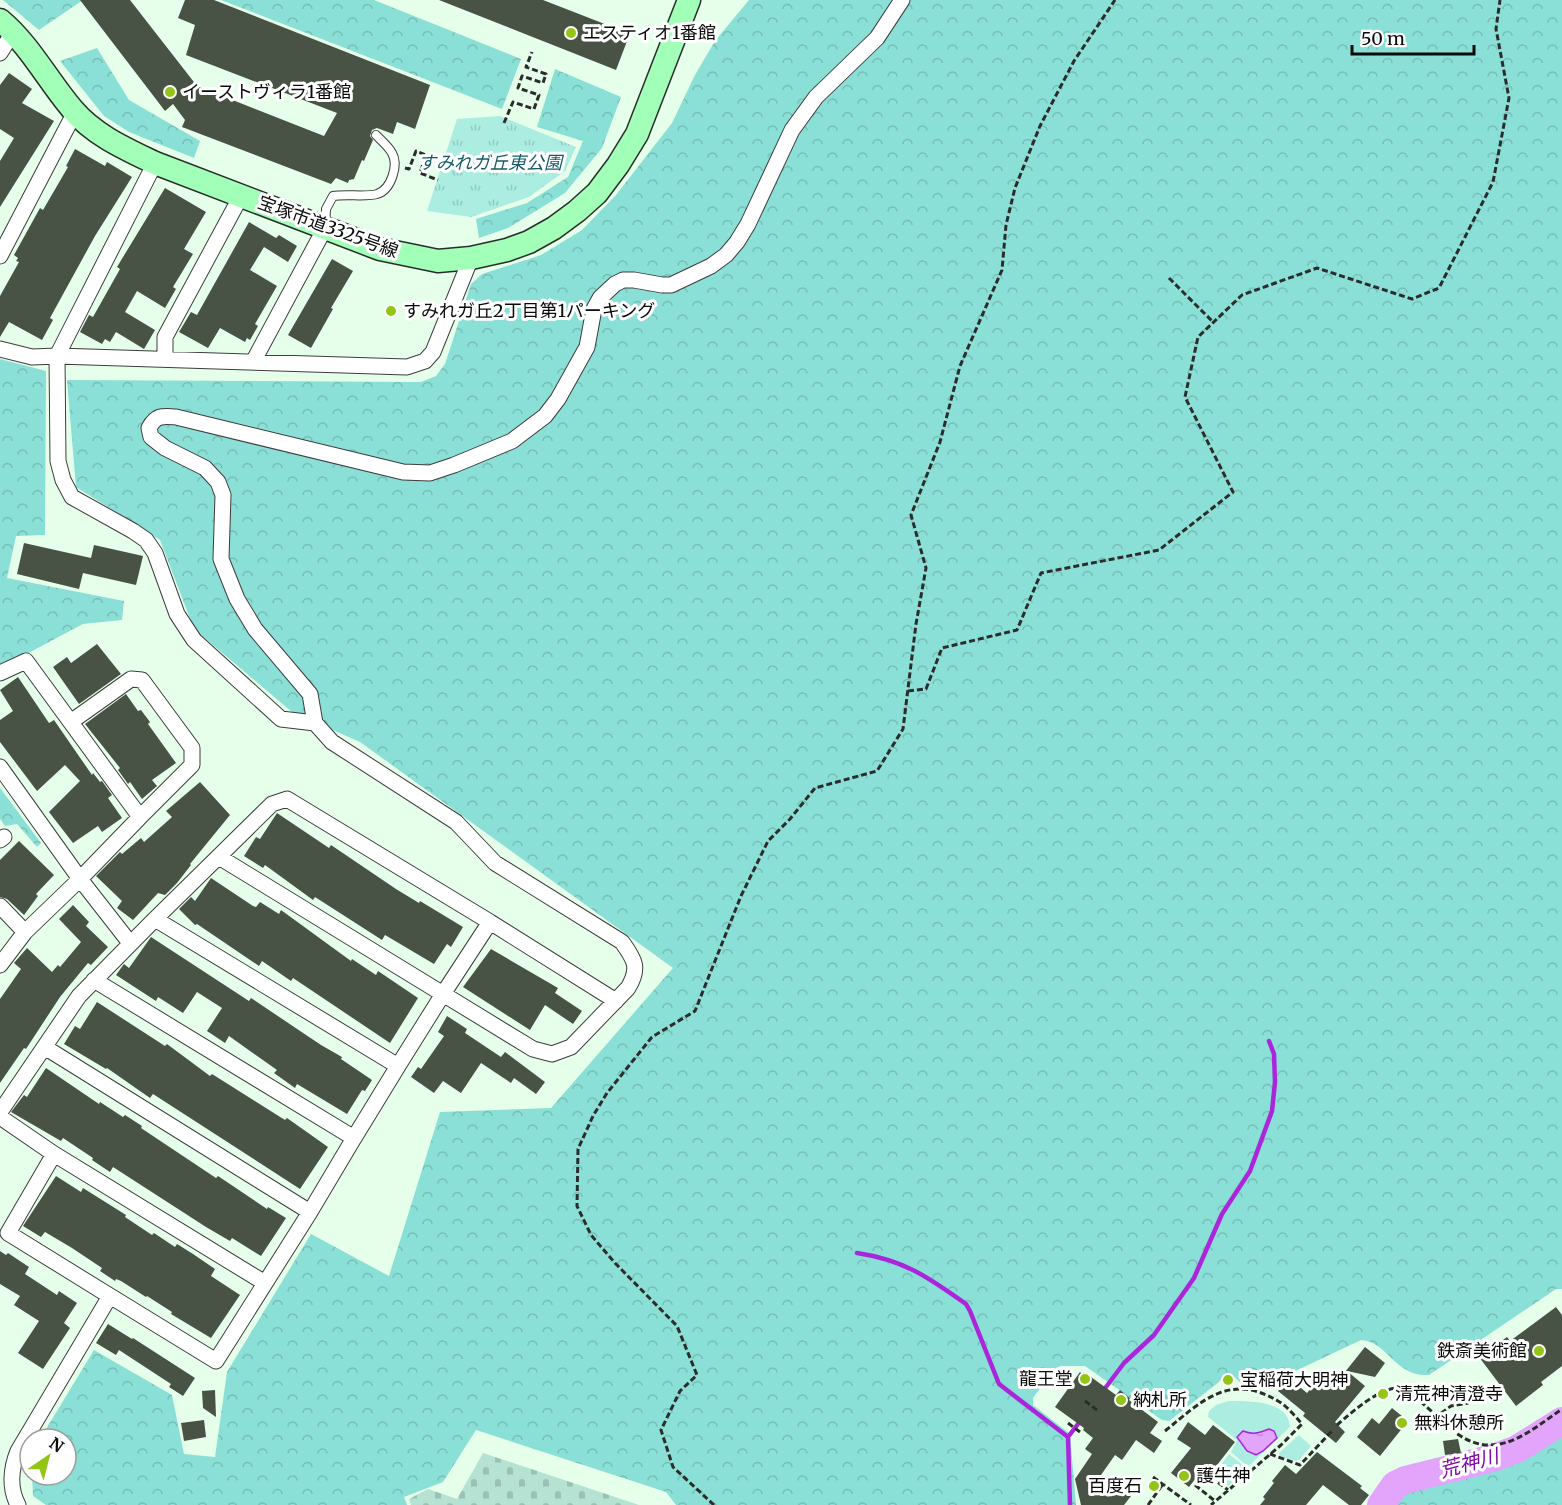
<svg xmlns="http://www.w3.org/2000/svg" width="1562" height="1505" font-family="Merriweather,'Noto Sans JP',serif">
	<defs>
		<pattern id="forest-crowns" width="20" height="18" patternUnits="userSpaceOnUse" patternTransform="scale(1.5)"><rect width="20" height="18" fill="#8adfd6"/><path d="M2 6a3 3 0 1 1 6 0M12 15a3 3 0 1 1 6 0" fill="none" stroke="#76beb6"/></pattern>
		<pattern id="cemetery-stones" width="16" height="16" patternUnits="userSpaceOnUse" patternTransform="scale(1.5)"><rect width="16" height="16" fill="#b6e2d3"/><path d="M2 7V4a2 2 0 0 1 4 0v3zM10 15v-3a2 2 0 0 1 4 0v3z" fill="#9bc1b4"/></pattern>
		<pattern id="park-tufts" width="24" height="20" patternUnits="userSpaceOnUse" patternTransform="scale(1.5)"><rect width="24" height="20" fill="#acede1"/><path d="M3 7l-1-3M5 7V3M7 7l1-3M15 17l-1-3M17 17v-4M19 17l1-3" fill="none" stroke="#93cac0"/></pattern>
		<pattern id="water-ripples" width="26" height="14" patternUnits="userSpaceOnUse" patternTransform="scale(1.5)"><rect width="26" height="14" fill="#e3a5fc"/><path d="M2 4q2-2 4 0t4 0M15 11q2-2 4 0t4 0" fill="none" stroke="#c18dd7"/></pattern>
	</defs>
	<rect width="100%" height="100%" fill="#e6ffea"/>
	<path fill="#acede1" d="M1228,1401c20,0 61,-1 62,26l-40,38h-4l-15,-13 6,-12 -29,-23 1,-6 7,-6z
		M1299,1435l12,11 -12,14 -3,1 -16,-5 -1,-3z
		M1229,1454l19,15 -20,17 -15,-11z"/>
	<path fill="url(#forest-crowns)" d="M3,0h80l-44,30z
		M221,0h153l147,59 -19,50z
		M749,0h813v1289h-6l-127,86c-35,2 -40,-33 -68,-35l-76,36 -10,11 -7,2 -27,-6 -9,-8 -9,1 -4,6 -50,39 -7,-1 -77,-54h-24l-7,3 -21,29v7l37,29 6,71h-400l-10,-13 -190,-62 -33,52 -39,15 3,8h-361l-13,-9 -1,-21h34v-36h-26l54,-89 78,45 12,59 31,3 12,-85 84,-138 78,42 51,-164 111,-4 122,-140 -313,-226 -68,-30 -98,-83 -34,-89 -84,-53 -9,-107 354,2 15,-6 9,-12 26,-80 11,-10 59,-19 41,-25 34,-35 56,-72 23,-48 20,-34z
		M97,48l32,52 71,41 -6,17 -65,-26 -25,-16 -44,-55z
		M555,69l66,28 -19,51 -37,45 -57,35 -29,10 -3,-19 51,-16 41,-26 15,-36 -46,-14z
		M0,359l46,12 -1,164 -29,1 -9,42 117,23 -2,19 -39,4 -83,44z
		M0,788l41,55 -4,4 -20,-23 -12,2 -5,-7z
		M1562,1424v81h-175l5,-9 9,-8 62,-16 58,-20 17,-9z"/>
	<path fill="url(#cemetery-stones)" d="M483,1453l156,52h-228l-2,-6 19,-10 29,10z"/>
	<path fill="url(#park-tufts)" d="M500,116l76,31 -11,24 -36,26 -58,20 -44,-6 30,-92z"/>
	<path fill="url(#water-ripples)" stroke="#ab25da" stroke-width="1.5" d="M1269,1429l5,2 3,7 -14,13 -7,4 -9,-4 -10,-14 6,-6c10,4 16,2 26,-2z"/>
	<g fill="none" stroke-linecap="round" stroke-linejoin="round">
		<path stroke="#ab25da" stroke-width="4.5" d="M857,1253c47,7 71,24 109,51l4,7 29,73 69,53
			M1103,1391l21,-28 30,-28 40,-57 28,-64 28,-43 22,-60 3,-29 -1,-28 -5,-13
			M1070,1505l-2,-68 13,-17"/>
		<path stroke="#e3a5fc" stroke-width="28" d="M1381,1505l14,-20 10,-5 88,-22 24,-9 45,-28"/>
	</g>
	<path fill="#495345" d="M80,0h50l67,86 127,50 13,-23 -151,-58 9,-30 -17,-7 7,-18h29l216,85 -15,44 -18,-7 -4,12 -16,-6 -5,2 -2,6 3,4 -9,21 -2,-1 -8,19 -5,1 -1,3 -12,-5 -5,6 -149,-57 3,-7 -12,-16 -8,7z
		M439,0h104l72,28 -1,2 15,6 -13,34z
		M9,73l23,16 -10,14 32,18 -54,86v-46l14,-23 -14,-9v-44z
		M75,149l30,17 2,-4 25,15 -37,59 -45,82 3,2 -11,20 -33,-18 -9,15v-41l19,-34 -3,-1 2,-3 -4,-3 26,-47 3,2 25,-43 -2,-1z
		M165,188l41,24 -22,37 9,5 -20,33 3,2 -11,19 -28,-17 -12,21 30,18 -11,19 -28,-17 -6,10 -5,-3 -3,5 -22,-12 9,-17 4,2 27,-48 -3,-2z
		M249,222l27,16 3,-3 18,11 -9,16 -24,-15 -14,23 27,16 -22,38 3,2 -8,14 -3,-2 -2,4 -25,-14 -12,20 -29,-16 12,-20 6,3z
		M332,259l21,12 -22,37 2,1 -22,39 -23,-13z
		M24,543l67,15 3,-13 49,11 -7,29 -53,-12 -4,16 -62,-15z
		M97,644l24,30 -42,30 -26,-37 14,-10 4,6z
		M18,677l31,46 5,-3 38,55 1,-2 7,9 2,-1 10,14 -4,3 14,20 -20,14 -4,-6 -25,17 -24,-31 31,-31 -15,-16 -28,26 -37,-49v-22l13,-9 -13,-21z
		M126,694l12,17 3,-1 9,12 -2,2 28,39 -24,17 5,6 -15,13 -12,-17 -2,2 -10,-14 2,-2 -35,-44z
		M200,782l30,33 -40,49 1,1 -14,18 -12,12 -7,-2 -25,27 -16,-12 5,-7 -26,-25 24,-24 2,2 19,-16 3,4 28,-25 -6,-6z
		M277,813l52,35 2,-3 65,44 23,14 1,-2 43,26 -12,20 -4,-3 -13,20 -49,-29 -3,5 -67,-43 -2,3 -48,-35 -2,3 -19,-12 12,-19 4,2z
		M19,841l35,34 -18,19 2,2 -14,19 -17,-16 -7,-2v-37z
		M211,878l42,28 3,1 4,-5 19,12 2,-4 70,51 1,-2 24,16 2,-4 40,27 -28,45 -97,-65 -2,3 -29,-20 -3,5 -62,-42 -2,1 -16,-16 12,-12 4,4z
		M73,905l16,17 -3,4 22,21 -17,18 -3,-2 -28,34 -34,52 -2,-1 -24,35v-84l21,-30 -7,-6 13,-15 25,24 6,-7 2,2 21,-25 -22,-23z
		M151,937l98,64 2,-3 70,47 21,12 -1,2 31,21 -7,11 -3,-1 -15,24 -50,-30 -2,4 -21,-15 3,-3 -48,-34 -4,7 -18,-12 15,-23 -25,-16 -14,21 -25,-16 -2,4 -40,-26 8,-11 5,4z
		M491,949l67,39 -3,5 27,18 -9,13 -28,-19 -15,25 -67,-43z
		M97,1002l68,44 2,-2 43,32 2,-2 73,46 2,-2 41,29 -28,42 -147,-95 -3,4 -43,-30 -1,1 -42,-25 11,-18 5,3z
		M447,1016l20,13 -2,4 36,24 4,-5 40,30 -9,12 -22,-16 -3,5 -30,-20 -20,30 -18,-12 -9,12 -23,-16 7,-10 3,2 23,-33 -6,-4z
		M46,1068l53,36 1,-2 23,15 2,-2 17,11 -1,2 75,50 2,-2 49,33 1,-2 18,11 -25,38 -29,-18 -2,3 -24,-14 -93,-60 -3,5 -18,-12 1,-2 -30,-20 -2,3 -50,-29 13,-17 3,2z
		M56,1176l25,16 2,-4 43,27 -1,2 27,18 2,-2 21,14 2,-3 16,10 22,15 -4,7 29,19 -29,43 -40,-24 1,-2 -25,-16 -1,1 -25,-16 -5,-2 -1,2 -15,-10 2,-3 -30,-20 -27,-16 -4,5 -18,-11z
		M0,1251l6,4 2,-2 21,14 -4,7 32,21 2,-4 18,12 -13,20 6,5 -27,41 -25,-16 21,-32 -25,-16 6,-9 -20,-12z
		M1556,1307l6,8v51l-21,16 2,3 -27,21 -37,-49 28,-20 3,4z
		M108,1324l24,15 1,-1 62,40 -12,18 -14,-9 2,-3 -52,-34 -3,5 -20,-12z
		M1365,1347l20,16 -10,14 -28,-6 18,15 -30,36 10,10 -9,11 -33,-27 2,-3 -27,-22 11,-13 18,15 19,-23 10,7 6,-7 3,2z
		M1080,1372l2,2 2,-2 32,23 4,-5 10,8 -1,2 29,22 -8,11 12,8 -8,12 -18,-13 -14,20 -7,-5 -14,20 30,21 -7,9h-43l-6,-26 17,-25 -7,-5 8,-11 -10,-8 1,-2 -29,-21z
		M215,1390l1,27 -13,-9 -1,-17z
		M1392,1408l16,13 -28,35 -23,-19 15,-19 7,6z
		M204,1420l2,17 -22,4 -3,-18z
		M1188,1422l17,13 8,-10 22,17 -25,32 -7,-5 -14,18 -18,-14 20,-25 -14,-9z
		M1458,1439l3,14 -16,2 -2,-14z
		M1317,1452l45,34 -2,2 9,7 -8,10h-12l-26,-20 -17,20h-46l5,-6 -2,-2 11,-14 -2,-2 13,-16 11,9z"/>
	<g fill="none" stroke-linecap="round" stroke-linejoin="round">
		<defs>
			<path id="lane" d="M325,226l1,-17 7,-13c11,-2 37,1 44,-2 14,-4 22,-29 15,-41 -3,-6 -11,-13 -16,-18"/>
			<path id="street" d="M0,53l14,-22
				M155,163l-98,193 1,105 5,19 9,17 61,34 13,9 9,13 22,61 17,26 87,79 34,4
				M0,256l75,-144
				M0,349l32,8 25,-1 350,11 18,-6 8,-9 38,-94
				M165,359v-22l76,-141
				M253,362l72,-134
				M0,673l26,-12 114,156 -60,62 -55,53 -25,33
				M72,721l59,-42 11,1 50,68v17l-52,52
				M0,767l80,112 50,64
				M0,840l4,-3
				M219,857l224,137 47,-72 126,79
				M0,906l25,26
				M155,919l117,-115 15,-5 203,123
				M94,980l260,158 -44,74 -94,149 -106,-65
				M46,1048l264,164
				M398,1066l45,-72 90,55 19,5 19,-7 57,-59c12,-20 7,-28 -6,-46l-127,-79 -39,-41 -124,-80 -17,-19 -5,-29 -55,-65 -18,-30 -16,-40 2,-64 -5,-13 -13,-14 -40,-20 -14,-11 -2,-9c7,-13 13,-12 27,-11l227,55 27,1 24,-8 58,-24 33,-25 13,-17 29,-52 7,-38 6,-11 15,-14 8,-4h11l28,5h9l40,-19 15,-11 11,-13 11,-18 44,-94 24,-33 61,-59 25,-38
				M0,1112l79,-116 76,-77 243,147 -44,72
				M0,1117l54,37 211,129
				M18,1505c-9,-17 -7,-37 0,-54l92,-155 -102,-63 46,-79"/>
			<path id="secondary" d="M0,20c30,25 48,61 73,90 21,25 53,39 82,53l225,86 58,12 33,-3 36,-8 22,-8 25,-14 23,-17 20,-18 21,-28 19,-31 52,-134"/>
		</defs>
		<use href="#lane" stroke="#3d3d3d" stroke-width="10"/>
		<use href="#street" stroke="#3d3d3d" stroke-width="17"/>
		<use href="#secondary" stroke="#2c2c2c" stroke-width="25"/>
		<path stroke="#2c2c2c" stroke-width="3" stroke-dasharray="6 3" stroke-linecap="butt" d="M504,123l9,-21 21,7 5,-14 -21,-7 4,-12 21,7 3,-9 -20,-7 6,-15
			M405,168l4,1 7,-18 10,4 -6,18 18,7
			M1169,278l44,44
			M908,691l18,-2 16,-41 75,-18 24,-57 118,-23 74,-58 -48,-95 13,-60 44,-42 75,-27 95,31 27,-11 54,-106 16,-84 -13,-69 4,-29
			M1085,1401l12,9
			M1437,1416c8,6 15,14 22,19 39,26 71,-4 103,-26
			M1068,1423l12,9
			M1337,1425c14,-12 50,-45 68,-35 11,6 22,18 32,26l14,-10 17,-3 25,-18
			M1165,1431c37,-30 64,-59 113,-30 9,5 17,15 24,23l-21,21 -70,60
			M1270,1454l30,11 32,-34
			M1153,1477l38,28
			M1211,1477l17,13
			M1195,1485l20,16
			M714,1505l-41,-38 -12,-37 19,-39 17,-16 -20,-49 -62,-63 -24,-28 -14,-29 1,-57 15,-33 14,-23 45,-56 43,-26 46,-115 27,-55 22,-22 25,-31 62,-17 26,-42 13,-105 10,-56 -15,-53 29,-73 20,-76 42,-96 4,-45 9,-37 25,-62 34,-65 41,-61
			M1148,1505l15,-21"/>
		<use href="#lane" stroke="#fff" stroke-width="8"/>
		<use href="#street" stroke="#fff" stroke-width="15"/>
		<use href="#secondary" stroke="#a1ffb7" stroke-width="22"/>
	</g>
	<g fill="#92c516" stroke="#fff" stroke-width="2">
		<circle cx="571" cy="33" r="6"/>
		<circle cx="170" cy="92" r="6"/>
		<circle cx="391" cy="311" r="6"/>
		<circle cx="1539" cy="1351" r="6"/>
		<circle cx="1085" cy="1379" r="6"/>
		<circle cx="1228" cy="1380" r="6"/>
		<circle cx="1383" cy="1394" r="6"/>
		<circle cx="1121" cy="1400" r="6"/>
		<circle cx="1402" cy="1423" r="6"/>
		<circle cx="1184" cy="1476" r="6"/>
		<circle cx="1154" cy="1486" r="6"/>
	</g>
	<g text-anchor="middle" stroke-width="6" stroke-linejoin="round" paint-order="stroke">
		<g font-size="18" fill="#0a0a0a" stroke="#fff" text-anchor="start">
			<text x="583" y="39">エスティオ1番館</text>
			<text x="182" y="98">イーストヴィラ1番館</text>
			<text x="403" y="317">すみれガ丘2丁目第1パーキング</text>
			<text x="1527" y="1357" text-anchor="end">鉄斎美術館</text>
			<text x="1073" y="1385" text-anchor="end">龍王堂</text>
			<text x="1240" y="1386">宝稲荷大明神</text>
			<text x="1395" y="1400">清荒神清澄寺</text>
			<text x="1133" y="1406">納札所</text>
			<text x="1414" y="1429">無料休憩所</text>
			<text x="1196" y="1482">護牛神</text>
			<text x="1142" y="1492" text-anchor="end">百度石</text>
		</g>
		<g font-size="18" font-style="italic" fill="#155b66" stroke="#fff">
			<text x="490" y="169">すみれガ丘東公園</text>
		</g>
		<g font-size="18" fill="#0a0a0a" stroke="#fff">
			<text transform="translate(328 227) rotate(20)" y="6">宝塚市道3325号線</text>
		</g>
		<g font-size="20" font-style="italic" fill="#8209a5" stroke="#fff">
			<text transform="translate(1469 1463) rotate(-15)" y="7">荒神川</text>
		</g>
	</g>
	<g transform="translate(48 1457) rotate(35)"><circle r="28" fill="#ffffff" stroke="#9d9d9d" stroke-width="1.5"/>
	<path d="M0-4.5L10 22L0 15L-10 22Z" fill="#92c516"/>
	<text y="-9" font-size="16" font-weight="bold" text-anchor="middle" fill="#0a0a0a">N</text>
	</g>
	<path d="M1352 45v9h122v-9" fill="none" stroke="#0a0a0a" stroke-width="3"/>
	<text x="1361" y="45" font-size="18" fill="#0a0a0a" stroke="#ffffff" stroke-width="4.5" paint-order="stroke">50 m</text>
</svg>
